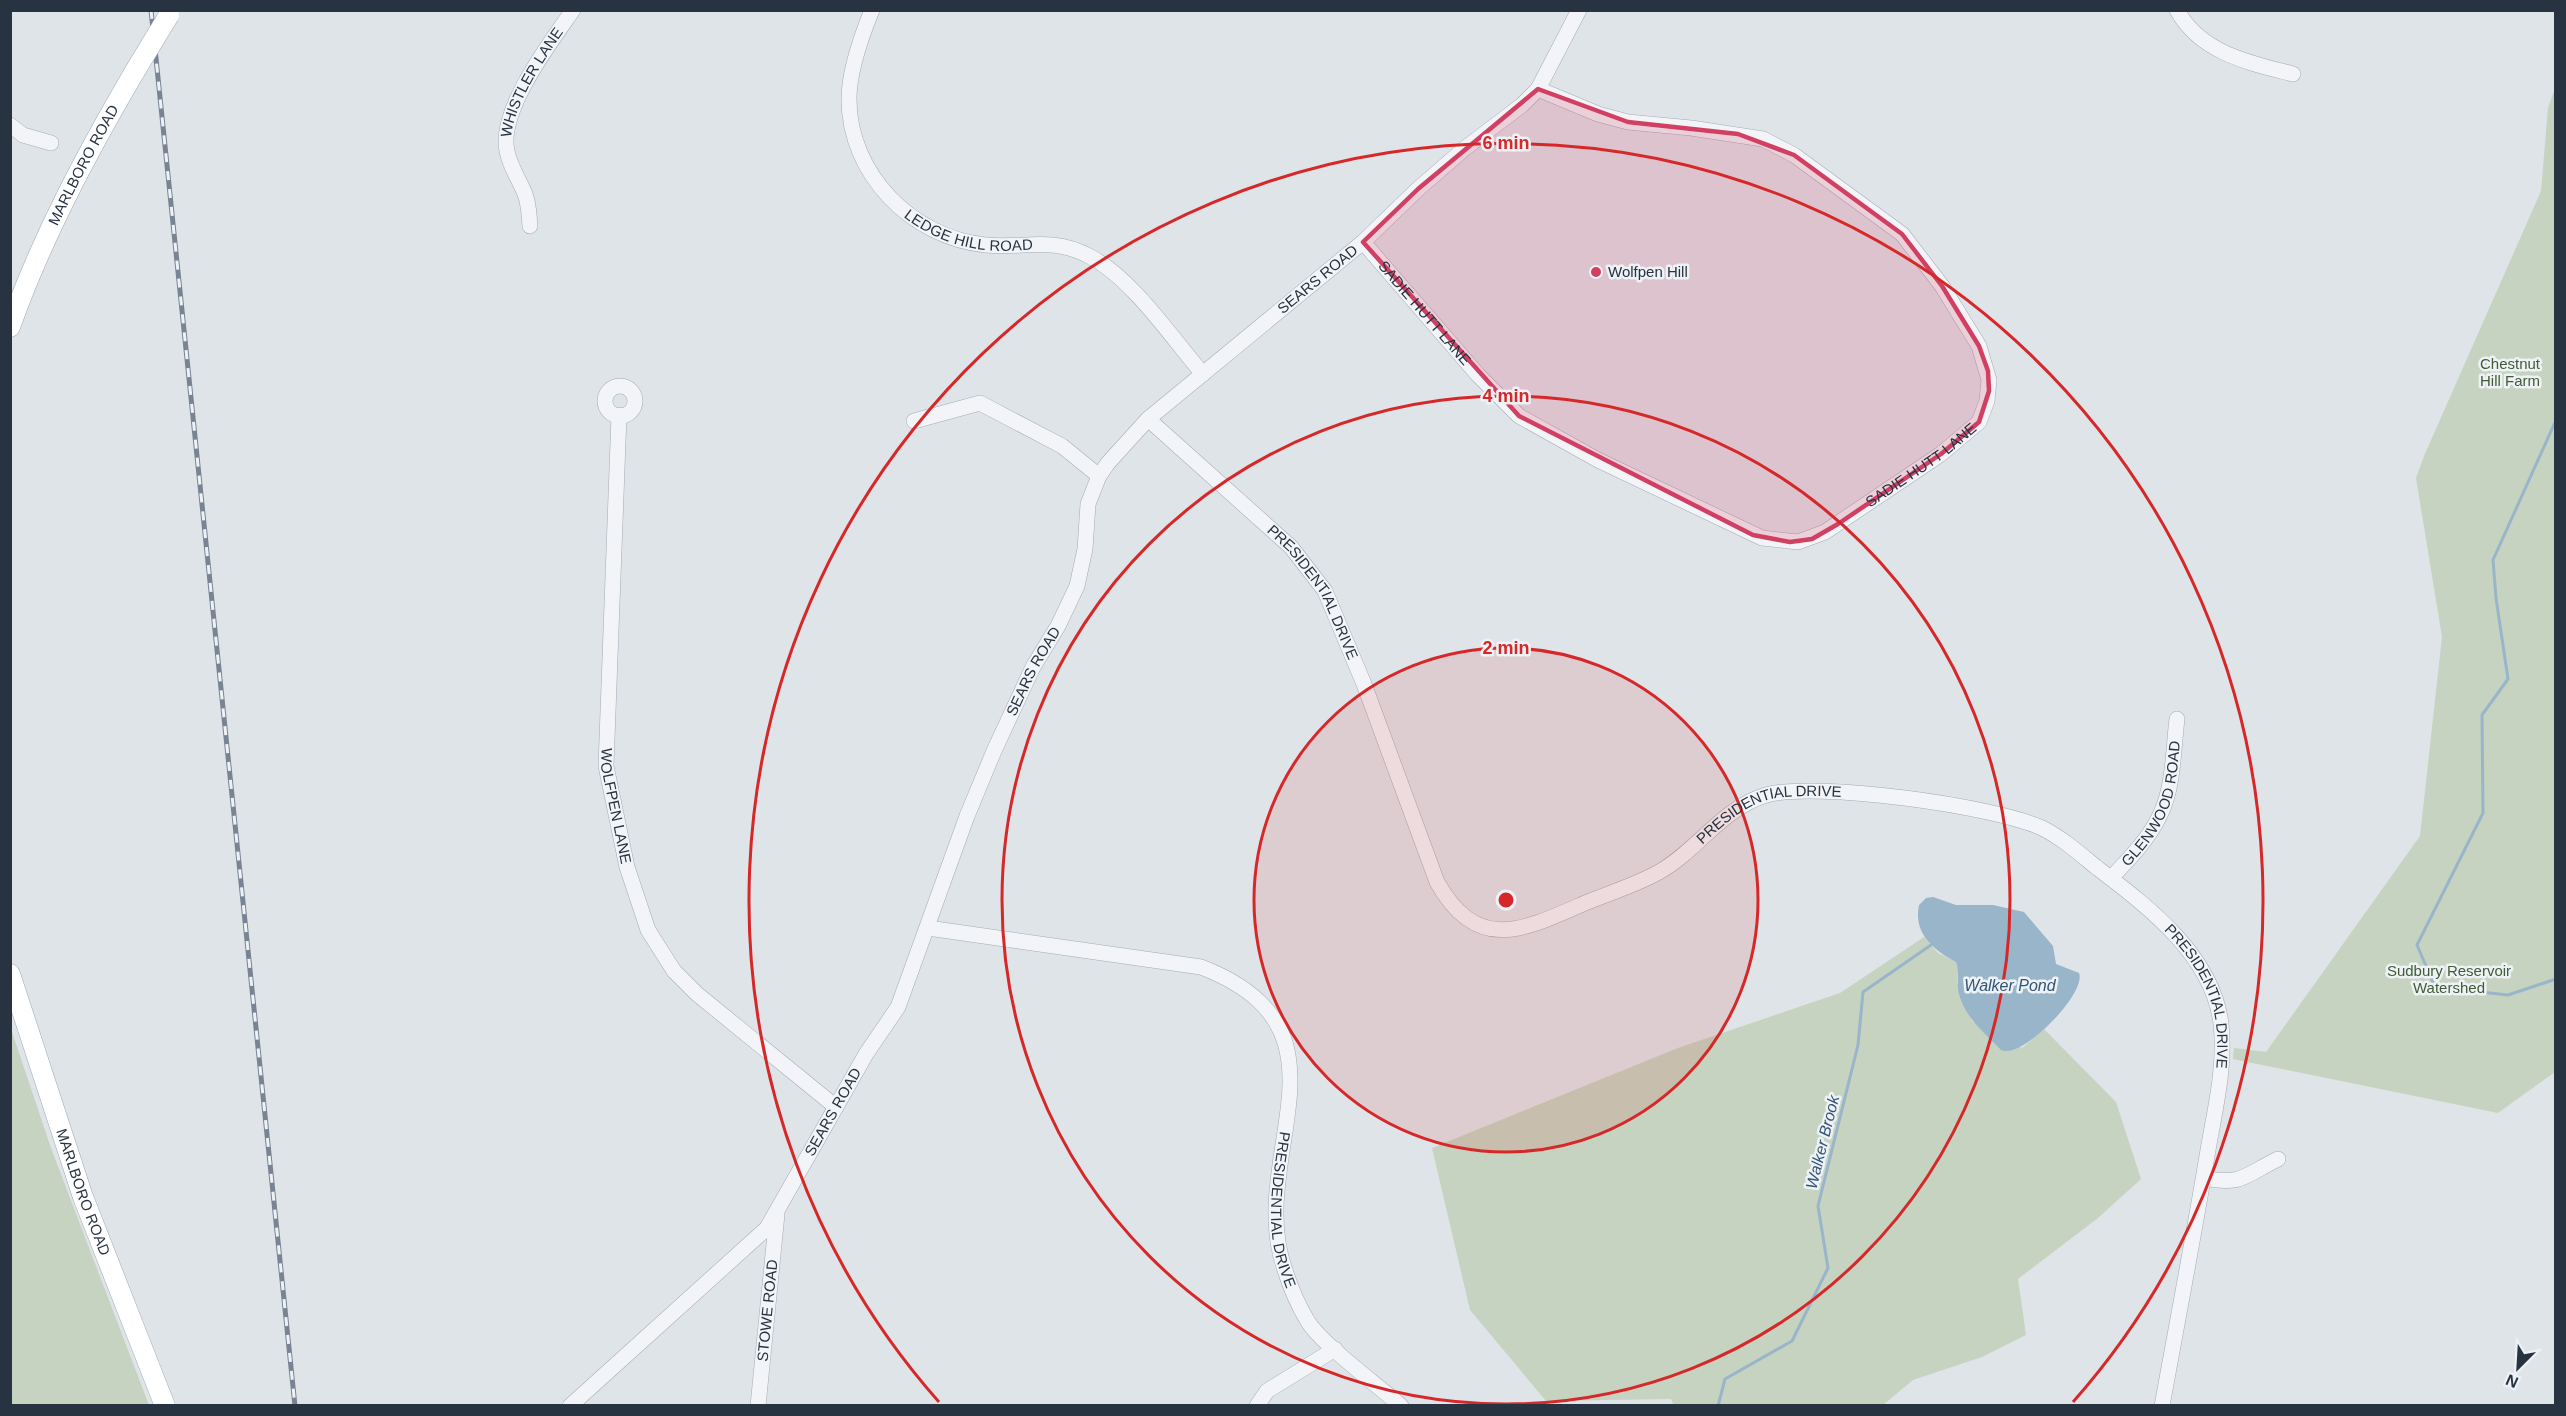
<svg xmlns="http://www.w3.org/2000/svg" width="2566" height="1416" font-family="Arial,sans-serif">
	<rect width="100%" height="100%" fill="#dfe4e9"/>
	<path fill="#c6d3c0" d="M2555,88v984l-57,41 -265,-54 1,-11 32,4 154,-216 22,-199 -26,-159 8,-22 117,-265 7,-83z
		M1924,937l14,16 18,9 2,7 -1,13 15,39 50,27 22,-19 72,73 25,77 -43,39 -80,61 8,56 -44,22 -69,23 -30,25 -209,1 -3,-7 -125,2 -76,-91 -38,-162 246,-100 162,-55z
		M10,1026l41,122 98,257h-138z"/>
	<path fill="#99b5ca" d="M1933,897l23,8h37l31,7 29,34 3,18 23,9c8,20 -57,87 -78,77 -16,-17 -36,-32 -42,-56 -3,-11 1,-21 -3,-32 -23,-12 -43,-29 -37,-57l7,-7z"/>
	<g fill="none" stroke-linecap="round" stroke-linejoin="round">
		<path stroke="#99b5ca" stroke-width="3" d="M2556,420l-63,140 3,38 12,81 -26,36 1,98 -66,132 18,42 73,8 48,-16
			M1718,1406l7,-27 67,-38 36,-73 -10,-62 40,-161 5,-53 68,-47"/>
		<defs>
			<g id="minor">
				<path id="s1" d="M872,10c-11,27 -23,60 -23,89 0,75 63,139 137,146 38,4 65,-9 103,11 43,22 82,81 114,118"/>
				<path d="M2177,10c23,43 73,53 116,64"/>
				<path d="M10,125l13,10 28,8"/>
				<path id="s2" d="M530,226c-1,-11 -1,-22 -5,-32 -6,-15 -15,-27 -18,-43 -9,-40 43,-108 66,-141"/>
				<path id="s3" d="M1363,242l115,133 41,41 79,44 164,78 36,4 27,-10 116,-78 38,-32 8,-21 2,-21 -10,-34 -37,-60 -40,-52 -108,-79 -31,-16 -72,-11 -63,-6 -30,-8 -60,-25"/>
				<circle cx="620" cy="401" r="15"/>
				<path id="s4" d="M619,415l-13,351 21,101 21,63 26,41 23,23 139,113"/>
				<path id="s5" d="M1148,419l143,128 34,44 39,93 73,198c40,72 87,48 148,21 24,-10 51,-18 74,-31 39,-22 62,-63 107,-77 49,-14 229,11 276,33 20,10 37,25 54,39 51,39 117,88 125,157 5,44 -7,89 -14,132 -14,84 -30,167 -45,250"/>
				<path d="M914,421l66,-18 82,43 37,30"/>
				<path id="s6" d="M2111,878c18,-19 38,-39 49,-63 14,-28 13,-65 17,-96"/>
				<path id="s7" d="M928,928l273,39c164,63 43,189 84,303 5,16 13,35 22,50 13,23 72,66 94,86"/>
				<path d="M2204,1178c38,8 41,-3 74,-19"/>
				<path id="s8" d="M570,1406l197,-178 99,-174 32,-47 69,-191 27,-65 39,-84 25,-41 19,-40 8,-37 3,-45 11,-28 9,-13 40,-44 215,-177 55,-53 46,-40 58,-44 16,-16 41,-79"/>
				<path id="s9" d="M758,1406l19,-192"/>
				<path d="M1257,1406l10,-15 68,-42"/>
			</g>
			<g id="major">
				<path id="s10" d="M10,327c32,-90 77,-174 125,-256"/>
				<path id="s11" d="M10,974l73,223 82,209"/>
			</g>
		</defs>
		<use href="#minor" stroke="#a4abb3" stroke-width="16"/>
		<use href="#major" stroke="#9ea9b5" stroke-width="21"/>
		<use href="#minor" stroke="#f2f4f7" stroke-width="15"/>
		<use href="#major" stroke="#fff" stroke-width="20"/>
		<defs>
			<path id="rail" d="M151,10l144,1396"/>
		</defs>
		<use href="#rail" stroke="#788493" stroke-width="5"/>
		<use href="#rail" stroke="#eef2f6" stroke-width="3" stroke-dasharray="9" stroke-linecap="butt"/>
		<defs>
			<path id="major-bridge" d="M135,71l34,-56"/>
		</defs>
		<use href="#major-bridge" stroke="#9ea9b5" stroke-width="21" stroke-linecap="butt"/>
		<use href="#major-bridge" stroke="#fff" stroke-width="20"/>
	</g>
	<path fill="#d14063" fill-opacity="0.2" stroke="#d14063" stroke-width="4.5" stroke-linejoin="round" d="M1538,89l90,33 110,12 56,21 108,79 40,52 37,60 9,25 1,20 -10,31 -38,32 -103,70 -26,15 -22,3 -37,-7 -234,-119 -156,-174 55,-53z"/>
	<circle cx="1506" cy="900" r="252" fill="#d62828" fill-opacity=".12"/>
	<g fill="none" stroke="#d62828" stroke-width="3">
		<circle cx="1506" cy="900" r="252"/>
		<circle cx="1506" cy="900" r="504"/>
		<path d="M939 1402A757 757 0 1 1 2073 1402"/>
	</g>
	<circle fill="#d14063" stroke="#eef2f6" stroke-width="2" cx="1596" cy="272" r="6"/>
	<g text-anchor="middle" stroke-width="5" stroke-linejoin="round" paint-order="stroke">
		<g font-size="15" fill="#273340" stroke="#eef2f6">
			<text dy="5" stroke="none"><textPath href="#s2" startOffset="154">WHISTLER LANE</textPath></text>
			<text dy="5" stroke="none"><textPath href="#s10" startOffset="178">MARLBORO ROAD</textPath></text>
			<text dy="5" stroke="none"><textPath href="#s1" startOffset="291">LEDGE HILL ROAD</textPath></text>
			<text dy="5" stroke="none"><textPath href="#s8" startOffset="1389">SEARS ROAD</textPath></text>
			<text dy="5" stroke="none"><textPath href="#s3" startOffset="94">SADIE HUTT LANE</textPath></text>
			<text dy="5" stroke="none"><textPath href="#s3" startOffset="688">SADIE HUTT LANE</textPath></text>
			<text dy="5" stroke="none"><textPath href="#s5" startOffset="242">PRESIDENTIAL DRIVE</textPath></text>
			<text dy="5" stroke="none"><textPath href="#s8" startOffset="885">SEARS ROAD</textPath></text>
			<text dy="5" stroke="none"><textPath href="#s6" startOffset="88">GLENWOOD ROAD</textPath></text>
			<text dy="5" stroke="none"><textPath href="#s4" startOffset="392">WOLFPEN LANE</textPath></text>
			<text dy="5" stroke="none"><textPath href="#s5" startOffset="942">PRESIDENTIAL DRIVE</textPath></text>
			<text dy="5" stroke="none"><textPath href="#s5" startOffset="1464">PRESIDENTIAL DRIVE</textPath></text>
			<text dy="5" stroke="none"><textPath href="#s8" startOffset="399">SEARS ROAD</textPath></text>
			<text dy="5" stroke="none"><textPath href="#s11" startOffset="230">MARLBORO ROAD</textPath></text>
			<text dy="5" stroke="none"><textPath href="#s7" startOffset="562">PRESIDENTIAL DRIVE</textPath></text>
			<text dy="5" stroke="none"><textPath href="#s9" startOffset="96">STOWE ROAD</textPath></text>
		</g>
		<g font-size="15" fill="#273340" stroke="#eef2f6" text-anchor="start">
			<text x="1608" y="277">Wolfpen Hill</text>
		</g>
		<g font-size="15" fill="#3f5c34" stroke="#eef2f6">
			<text x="2510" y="369">Chestnut<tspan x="2510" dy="17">Hill Farm</tspan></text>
			<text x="2449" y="976">Sudbury Reservoir<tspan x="2449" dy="17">Watershed</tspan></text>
		</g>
		<g font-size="16" font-style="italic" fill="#315575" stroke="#eef2f6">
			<text x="2010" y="991">Walker Pond</text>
			<text transform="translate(1822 1142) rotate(-76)" y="6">Walker Brook</text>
		</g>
	</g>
	<circle cx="1506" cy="900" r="9" fill="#d62828" stroke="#eef2f6" stroke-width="3"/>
	<g font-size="18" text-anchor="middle" font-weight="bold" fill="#d62828" stroke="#eef2f6" stroke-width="5" stroke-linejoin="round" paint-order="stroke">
		<text x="1506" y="149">6 min</text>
		<text x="1506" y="402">4 min</text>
		<text x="1506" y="654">2 min</text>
	</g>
	<rect width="2566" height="1416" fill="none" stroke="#273340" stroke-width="24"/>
	<g transform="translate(2518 1368) rotate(204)" stroke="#eef2f6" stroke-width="4.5" paint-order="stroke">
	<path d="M0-4.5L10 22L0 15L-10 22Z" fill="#273340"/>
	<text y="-9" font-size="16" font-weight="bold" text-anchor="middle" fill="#273340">N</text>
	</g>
</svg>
